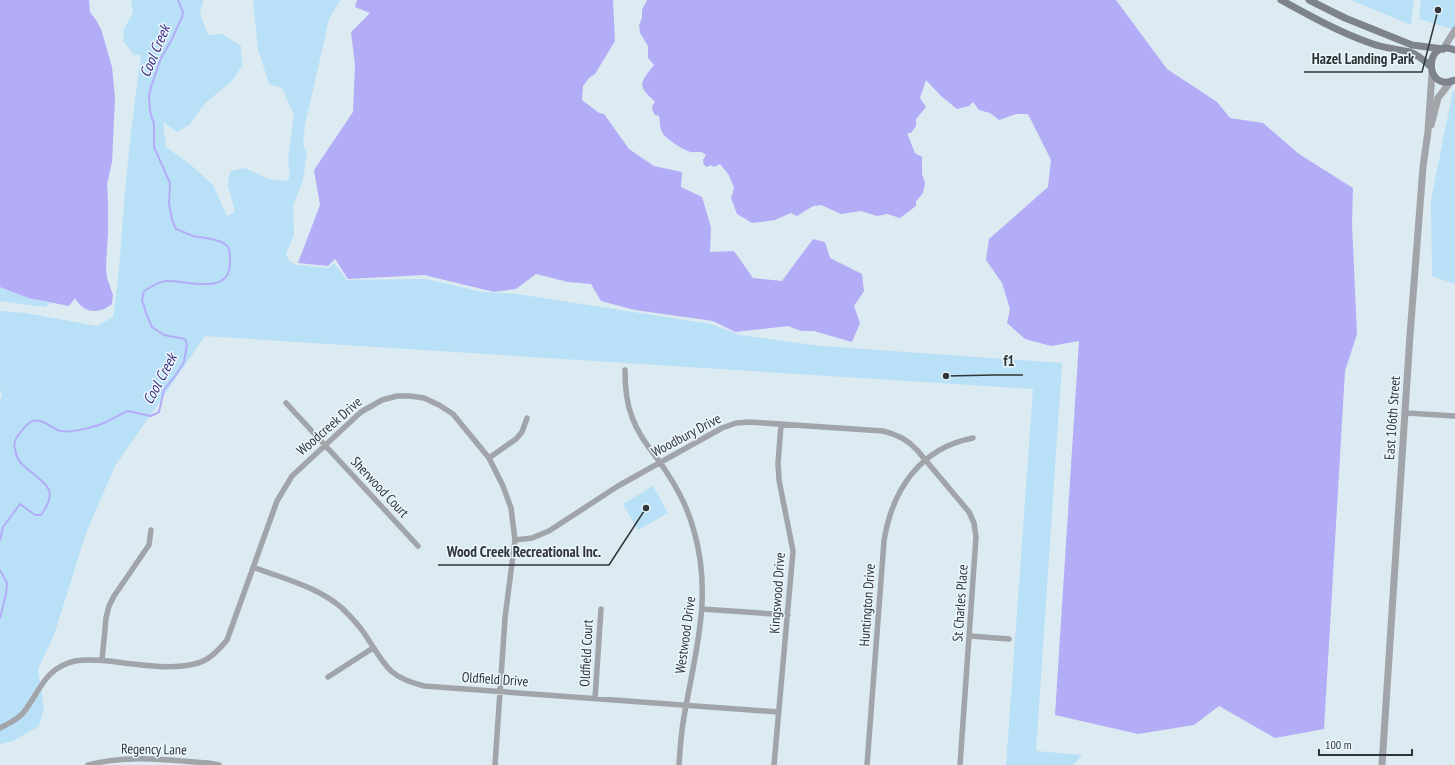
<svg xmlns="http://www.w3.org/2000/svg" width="1455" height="765" font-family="'PT Sans Narrow',sans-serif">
	<rect width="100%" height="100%" fill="#dceaf2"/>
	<path fill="#b8e0f6" d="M131,0h72l-3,14 8,21 14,-1 19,12 1,20 -11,16 -26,21 -16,22 -12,7 -14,-10 3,25 25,18 22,20 14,31 8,-4 -7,-27 2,-14 15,-3 23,11 20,2 2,-7 -2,-14 6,-45 -12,-27 -13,-4 -11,-35 -5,-49h87l-11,19 -24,106 -2,20 4,8 -4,27 -10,26 1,29 -8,19 3,7 7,4 33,3 5,-5 13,17 80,-1 55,13 35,2 194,30 28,11 82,11 241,17 -26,388 46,4 -9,10h-67l27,-376 -828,-53 -90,130 -29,67 -32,102 -16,34 6,38 -5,19 -26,15 -13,3v-345l2,-3 -2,-7v-78l25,2 72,13 16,-9c6,-37 8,-75 11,-113 4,-49 10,-99 17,-149h-7l-11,-14 1,-12 9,-17z
		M1351,0h63l-3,25z
		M1421,0h34v30l-36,-11z
		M1453,90l2,1v193l-23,-8 -1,-75z
		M0,287l28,11 23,5 -6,4 -45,-6z
		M653,486l15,27 -30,17 -15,-26z"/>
	<path fill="#b3adf7" d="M0,0h89l1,12 6,8 5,9 7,24 4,14 3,31 -3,64 -5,22 1,17v32l-2,33 1,12 6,17 -1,9c-13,11 -29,9 -37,-6l-6,8 -41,-8 -28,-11z
		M357,0h256l2,41 -20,33 -6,4 -6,8 -1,14 17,13 5,1 25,35 25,17 28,6 -1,15 21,10 9,30 -1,25 24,-1 19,27 29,3 31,-42 12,3 5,16 32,16 2,17 -10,15 6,17 -8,19 -38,-11h-13l-13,-5 -53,6 -22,-11 -78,-11 -34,-9 -10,-17 -23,-2 -32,-8 -20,15 -22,3 -70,-17 -76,4 -13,-20 -7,7 -30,-3 22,-58 -6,-35 39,-58 2,-47 -4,-33 19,-19 -15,-6z
		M647,0h469l51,69 50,33 13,16 33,5 36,31 54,34 -1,35 5,111 -12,37 -21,358 -49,9 -56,-32 -25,19 -56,9 -83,-19 24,-374 -28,5 -26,-7 -18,-16 3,-14 -8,-26 -16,-23 3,-21 59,-52 3,-27 -23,-46h-12l-17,6 -9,-7 -11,-3 -6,-8 -4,4 -12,3 -16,-13 -15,-16 -6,18 6,9 -10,12v7l-5,7h-4l8,20 7,4v17l3,9 -2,10 -7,8v5l-16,12 -13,-4 -10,2 -16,-5 -20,3 -20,-9 -8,1 -16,10 -6,-3 -16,7 -23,3 -15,-9 -6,-16 3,-10 -5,-13 -9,-11 -6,3 -3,-2 -4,2 -3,-2 -1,-5 3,-5c-5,-5 -9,-2 -15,-3 -6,-1 -27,-14 -29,-20 -2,-4 -2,-11 -3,-16l-4,-1c-4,-6 -4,-8 0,-13 -3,-4 -8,-7 -11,-12 -6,-8 5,-18 10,-25l-6,-7v-12l-8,-13 -1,-8 3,-7v-8z"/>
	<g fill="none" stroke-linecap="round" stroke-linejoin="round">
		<path stroke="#b3adf7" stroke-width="2" d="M0,540l3,-13 17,-23 15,11h6c21,-29 0,-32 -18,-50 -5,-4 -7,-10 -8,-16 -2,-5 1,-12 5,-16 3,-4 8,-11 13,-12 10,-3 19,8 28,10 10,2 35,-4 45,-9 7,-3 14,-8 22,-11l23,5 8,-4 5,-22 11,-14 9,-14 3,-18 -2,-5 -21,-4 -12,-8 -6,-14 -4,-13 2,-9c7,-4 15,-10 23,-10 18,-1 61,15 63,-16 0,-6 1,-13 -2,-18 -5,-8 -26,-9 -35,-11 -6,-2 -11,-5 -17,-7l-4,-9 -3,-16 1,-21 -16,-36v-23l-4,-13 -1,-15 2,-9 10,-29 10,-17 11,-24 1,-5 -5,-12
			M0,570l7,13 -1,11 -6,24"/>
		<path stroke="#a1a4a9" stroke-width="5.5" d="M625,370c0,16 1,32 7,47 8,23 25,39 37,59 11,17 20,36 25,55 19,66 1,121 -10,186 -3,16 -4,32 -5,48
			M286,403l132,143
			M1406,413l49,3
			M489,458l27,-19 6,-7 5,-14
			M515,540l17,-2 17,-7 69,-45 104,-58 14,-5 13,-1 134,9c13,3 25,9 34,19l52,62 5,11 2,14 -16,228
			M253,567c31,12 63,19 89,41 8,8 16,16 22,25 9,13 16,27 27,38 9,8 21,12 33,15l355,26
			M702,609l86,6
			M970,636l39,3
			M102,660l4,-42 3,-12 5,-10 35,-51 2,-15
			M328,677l45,-29
			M595,699l6,-90
			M0,728c8,-4 17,-8 23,-15 17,-21 21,-45 52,-52 11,-2 23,-1 34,0 26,3 79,13 101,-4 7,-5 12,-11 17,-17l50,-139 15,-25 69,-64 21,-12 15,-4h13l14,2 15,7 14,9 36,44 14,28 8,22 4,32 -10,78 -10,147
			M88,765c40,-11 79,-5 120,-2l11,2
			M774,765l19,-214 -14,-71 -1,-17 3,-38
			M867,765l17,-224c8,-51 36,-93 89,-103"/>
		<path stroke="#a1a4a9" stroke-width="7" d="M1443,49l12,-19
			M1431,125l7,-27 13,-17
			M1382,765l28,-430 13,-168 5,-36 4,-58"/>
		<path stroke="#7e838b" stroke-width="7" d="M1281,0c29,16 58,32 89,43 13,5 27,6 40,9 8,3 14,8 20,14
			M1309,0l36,18 67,27 31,4
			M1455,50c-32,-13 -31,44 0,30"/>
	</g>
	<g text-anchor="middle" stroke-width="3" stroke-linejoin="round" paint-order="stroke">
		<g font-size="14" fill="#303538" stroke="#ecf7fe">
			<text transform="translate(1392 418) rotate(-86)" y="5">East 106th Street</text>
			<text transform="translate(329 426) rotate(-41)" y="5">Woodcreek Drive</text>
			<text transform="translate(686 435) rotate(-28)" y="5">Woodbury Drive</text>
			<text transform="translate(380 487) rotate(47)" y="5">Sherwood Court</text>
			<text transform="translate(777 593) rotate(-86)" y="5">Kingswood Drive</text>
			<text transform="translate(960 603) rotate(-86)" y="5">St Charles Place</text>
			<text transform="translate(867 605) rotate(-86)" y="5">Huntington Drive</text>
			<text transform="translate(685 635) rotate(-82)" y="5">Westwood Drive</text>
			<text transform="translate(586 653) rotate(-87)" y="5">Oldfield Court</text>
			<text transform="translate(495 679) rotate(4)" y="5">Oldfield Drive</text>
			<text transform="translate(154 749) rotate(1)" y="5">Regency Lane</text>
		</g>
		<g font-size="15" font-style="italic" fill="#3f2e81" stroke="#ecf7fe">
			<text transform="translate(155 51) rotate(-67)" y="5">Cool Creek</text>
			<text transform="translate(160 379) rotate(-62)" y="5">Cool Creek</text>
		</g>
	</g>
	<path fill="none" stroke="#303538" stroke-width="1.5" d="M1438 10L1422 72H1304M946 376L995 375H1023M646 508L609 565H438"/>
	<g fill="#303538" stroke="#ecf7fe" stroke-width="1.5">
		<circle cx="1438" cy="10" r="4"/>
		<circle cx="946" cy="376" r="4"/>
		<circle cx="646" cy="508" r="4"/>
	</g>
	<g font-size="15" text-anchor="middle" font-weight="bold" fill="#303538" stroke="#ecf7fe" stroke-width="3" stroke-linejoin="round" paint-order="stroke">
		<text x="1363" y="64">Hazel Landing Park</text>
		<text x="1009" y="366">f1</text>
		<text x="524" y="557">Wood Creek Recreational Inc.</text>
	</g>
	<path d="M1319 749v6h93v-6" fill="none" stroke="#303538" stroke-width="2"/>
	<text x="1325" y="749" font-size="12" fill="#303538" stroke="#ecf7fe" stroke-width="3" paint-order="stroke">100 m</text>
</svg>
